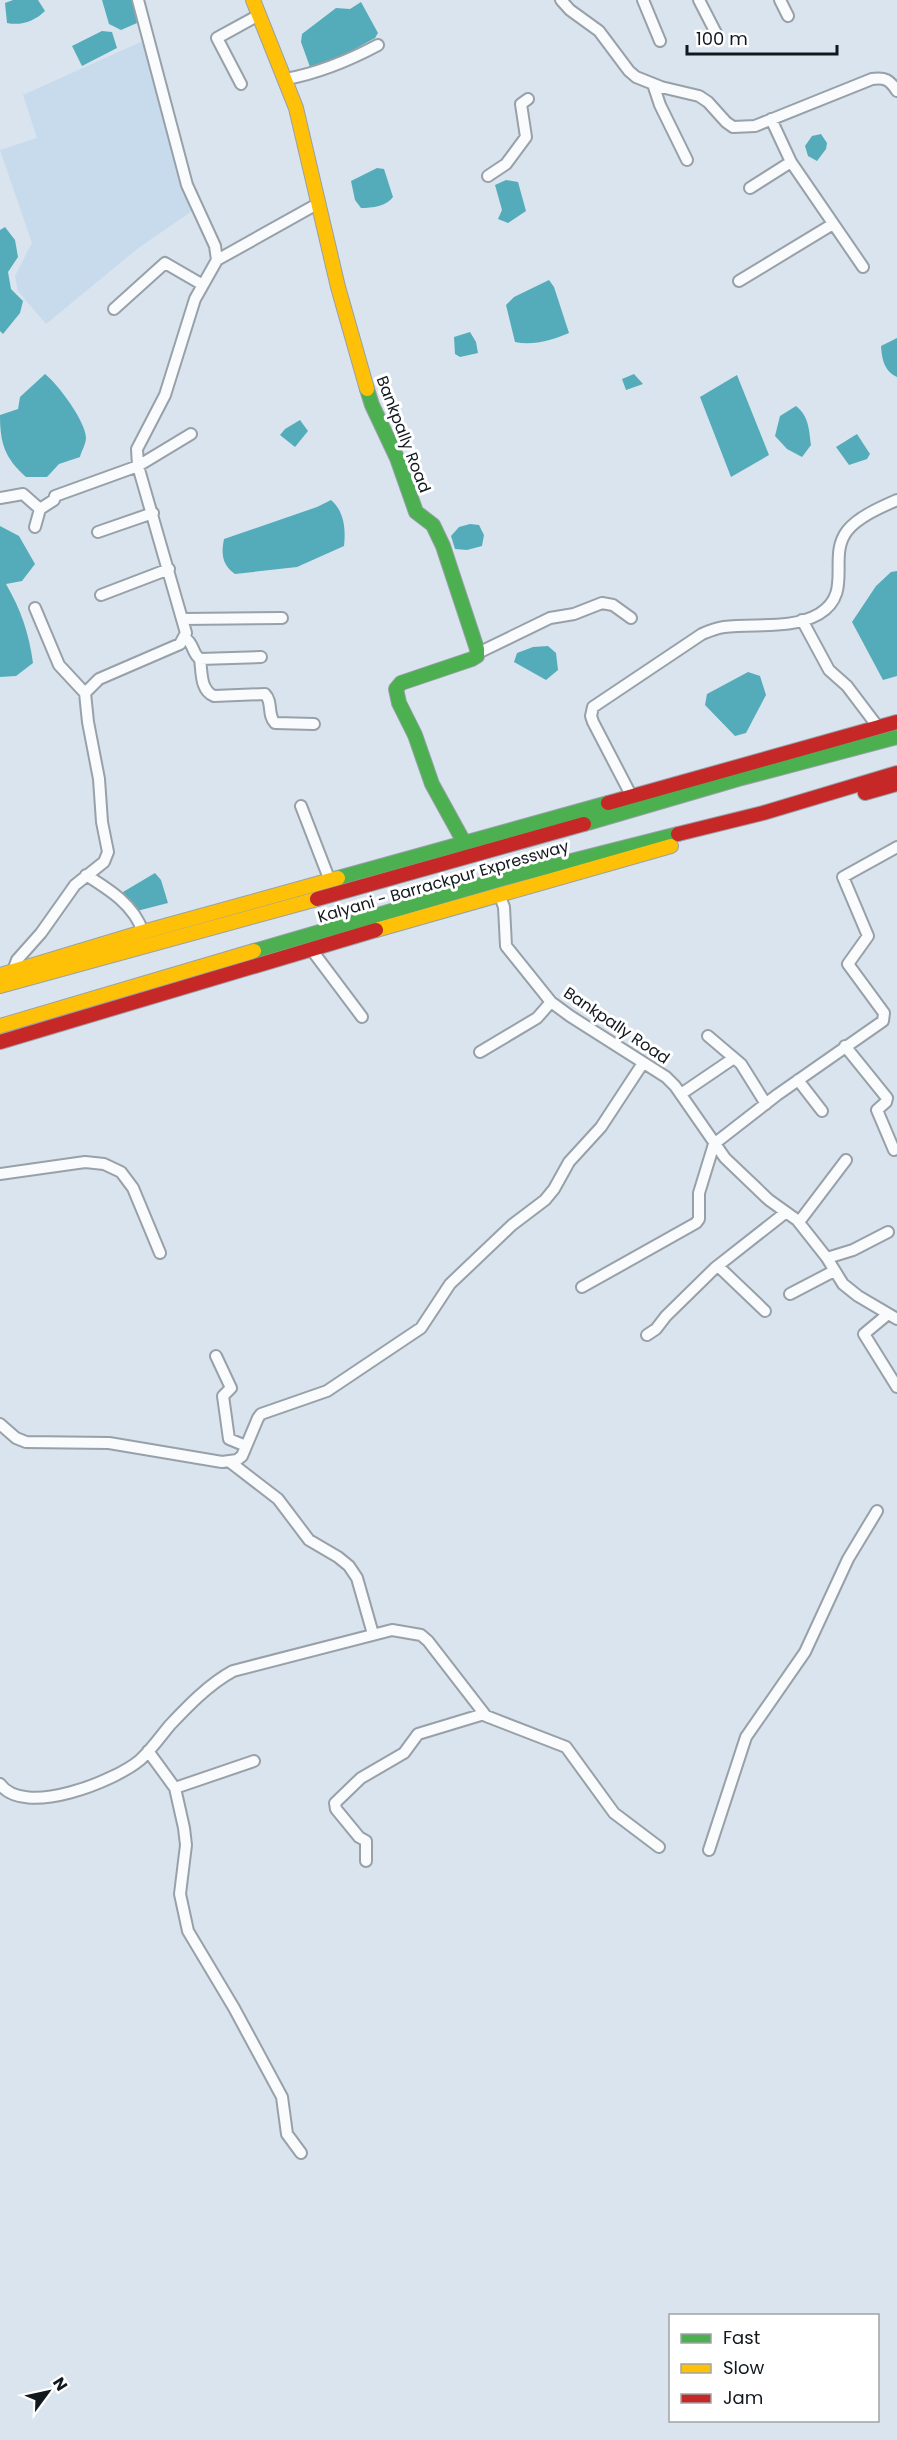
<svg xmlns="http://www.w3.org/2000/svg" width="897" height="2440" font-family="Poppins,sans-serif">
	<rect width="100%" height="100%" fill="#d9e4ee"/>
	<path fill="#c8dbec" d="M145,40l50,169 -58,40 -91,75 -28,-33 -3,-15 17,-33 -32,-93 37,-12 -14,-43z"/>
	<path fill="#54acba" d="M13,0h25l7,11c-10,10 -24,15 -38,12l-2,-20z
		M102,0h32l3,23 -16,7 -12,-6z
		M361,2l17,31 -3,5 -42,23 -23,6 -9,-25 1,-8 34,-26 14,1z
		M102,31l10,1 5,16 -35,18 -10,-20z
		M821,134l6,9 -1,6 -9,12 -9,-5 -3,-10 7,-10z
		M377,168l7,1 9,28c-6,9 -21,11 -32,11l-6,-8 -4,-19z
		M506,180l12,2 8,29 -18,12 -10,-4 4,-9 -7,-25z
		M5,227l10,13 3,17 -10,15 3,17 12,12 -3,12 -17,21 -3,-3v-101z
		M549,280l5,7 15,46c-17,7 -36,13 -54,9l-9,-37 8,-8z
		M470,332l6,10 2,11 -18,4 -5,-3 -1,-17z
		M897,338v39c-13,-6 -15,-18 -16,-31z
		M45,374c13,10 41,48 41,64 0,6 -5,14 -6,19l-21,7 -12,13h-21c-21,-19 -26,-33 -26,-62l18,-6 2,-12z
		M634,374l9,10 -17,6 -4,-11z
		M737,375l32,80 -38,22 -31,-80z
		M796,406c13,10 13,24 15,39l-9,12 -15,-8 -12,-13 5,-20z
		M300,420l8,11 -13,16 -15,-12 5,-6z
		M857,434l13,20 -3,5 -18,6 -13,-18z
		M331,500c13,11 15,29 13,46l-47,21 -62,7c-13,-9 -14,-20 -11,-35l93,-32z
		M470,524l9,1 5,10 -2,11 -15,4 -12,-1 -4,-13 8,-9z
		M0,526l19,10 16,28 -13,17 -16,3c15,26 23,49 27,79l-17,13 -16,1z
		M897,571v105l-14,4 -31,-58 24,-36 15,-14z
		M548,646l8,7 2,17 -12,10 -32,-18 3,-9 16,-6z
		M748,672l12,4 6,19 -20,38 -11,3 -30,-31 2,-11z
		M155,873l6,7 7,23 -39,10 -6,-21z"/>
	<g fill="none" stroke-linecap="round" stroke-linejoin="round">
		<defs>
			<path id="street" d="M561,0l9,10 29,21 30,40 7,6 25,10 38,9 9,6 18,20 7,5 22,-1 117,-47c13,-2 18,1 25,12
				M643,0l17,41
				M699,0l19,37
				M780,0l8,16
				M286,79c33,-6 62,-18 92,-34
				M241,84l-24,-46 42,-23
				M653,84l7,21 27,55
				M771,119l20,43 72,105
				M488,176l18,-12 20,-27 -5,-33 7,-5
				M750,188l41,-26
				M217,260l102,-57
				M739,281l94,-57
				M114,309l51,-46 38,22
				M0,498l23,-4 17,15 14,-9 1,-4 83,-30 53,-32
				M35,527l5,-18
				M98,532l55,-19
				M101,595l68,-26
				M35,608l24,57 26,28
				M182,619l100,-1
				M802,620l27,50 18,16 31,41
				M185,638c9,5 7,16 15,21l61,-2
				M478,653l72,-35 24,-4 28,-11 11,2 18,13
				M200,659c2,13 0,31 14,37l51,-2c8,8 2,21 10,29l39,1
				M632,797l-39,-75 -2,-6 2,-9 109,-73c7,-3 15,-6 22,-7 31,-4 67,3 95,-13 35,-21 8,-57 28,-83 11,-14 34,-24 50,-31
				M301,806l29,75
				M86,875c24,15 48,30 57,57
				M499,894l5,13 2,39 45,56 19,14 96,61 9,9 50,72 44,42 28,20 30,38 16,26 15,12 39,23
				M311,949l51,68
				M13,971l4,-11 24,-27 34,-48 29,-23 4,-10 -6,-30 -3,-43 -11,-57 -3,-29 14,-14 81,-35 6,-11 -48,-167 -1,-17 28,-54 30,-96 22,-39 -2,-14 -28,-61 -49,-185
				M708,1036l33,28 25,40
				M845,1046l42,52 -1,4 -9,8 17,40
				M480,1052l57,-34 14,-16
				M798,1080l24,31
				M681,1094l53,-36
				M0,1174l85,-12 19,2 17,8 12,16 27,65
				M799,1222l47,-62
				M827,1258l26,-8 35,-18
				M718,1266l47,45
				M582,1287l114,-64 3,-4v-26l15,-49 63,-49 106,-74 1,-8 -36,-49 20,-28 -25,-59 54,-30
				M790,1294l44,-23
				M888,1314l-24,20 33,53
				M647,1335l9,-6 10,-13 49,-48 70,-55
				M216,1356l15,32 -8,8 6,43 17,7
				M0,1424l16,14 10,4 83,1 113,19 15,-2 5,-4 16,-38 3,-4 66,-23 94,-63 29,-44 62,-59 33,-25 9,-11 15,-27 32,-35 42,-64
				M230,1462l48,37 31,41 29,17 11,9 8,12 16,56
				M148,1751l27,37 9,40 2,17 -6,49 8,37 46,77 48,89 5,37 14,19
				M0,1784c24,34 115,-3 140,-24 11,-10 20,-23 30,-35 18,-19 39,-41 63,-54l159,-41 29,5 7,6 58,75 80,31 48,66 45,34
				M175,1788l79,-27
				M709,1850l37,-113 59,-85 43,-93 29,-48
				M366,1861v-20l-7,-4 -23,-28 -1,-6 26,-25 43,-25 14,-19 66,-20"/>
			<path id="fast" d="M367,389l5,16 25,53 19,54 17,13 10,21 34,103v7l-5,3 -71,24 -5,6 3,14 16,32 17,49 33,60
				M584,824l154,-45 159,-42
				M338,878l270,-75
				M254,951l254,-74 170,-43"/>
			<path id="slow" d="M253,0l43,108 42,179 29,102
				M376,930l295,-84
				M0,975l143,-43 195,-54
				M0,986l317,-87
				M0,1026l254,-75"/>
			<path id="jam" d="M865,793l32,-9
				M608,803l289,-81
				M678,834l85,-21 134,-40
				M317,899l267,-75
				M0,1042l376,-112"/>
		</defs>
		<use href="#street" stroke="#98a0a8" stroke-width="14"/>
		<use href="#fast" stroke="#98a0a8" stroke-width="16"/>
		<use href="#slow" stroke="#98a0a8" stroke-width="16"/>
		<use href="#jam" stroke="#98a0a8" stroke-width="16"/>
		<use href="#street" stroke="#f9fbfc" stroke-width="10"/>
		<use href="#fast" stroke="#4caf50" stroke-width="14"/>
		<use href="#slow" stroke="#ffc107" stroke-width="14"/>
		<use href="#jam" stroke="#c62828" stroke-width="14"/>
	</g>
	<g text-anchor="middle" stroke-width="6" stroke-linejoin="round" paint-order="stroke">
		<g font-size="16" fill="#11181e" stroke="#fff">
			<text transform="translate(404 434) rotate(69)" y="6">Bankpally Road</text>
			<text transform="translate(443 881) rotate(-16)" y="6">Kalyani - Barrackpur Expressway</text>
			<text transform="translate(617 1025) rotate(34)" y="6">Bankpally Road</text>
		</g>
	</g>
	<rect x="669" y="2314" width="210" height="108" fill="#ffffff" stroke="#a0a3a5" stroke-width="1.5"/>
	<rect x="681" y="2334" width="30" height="9" fill="#4caf50" stroke="#a0a3a5" stroke-width="1.5"/>
	<text x="723" y="2344" font-size="18" fill="#11181e">Fast</text>
	<rect x="681" y="2364" width="30" height="9" fill="#ffc107" stroke="#a0a3a5" stroke-width="1.5"/>
	<text x="723" y="2374" font-size="18" fill="#11181e">Slow</text>
	<rect x="681" y="2394" width="30" height="9" fill="#c62828" stroke="#a0a3a5" stroke-width="1.5"/>
	<text x="723" y="2404" font-size="18" fill="#11181e">Jam</text>
	<g transform="translate(48 2392) rotate(57)" stroke="#ffffff" stroke-width="4.5" paint-order="stroke">
	<path d="M0-4.5L10 22L0 15L-10 22Z" fill="#11181e"/>
	<text y="-9" font-size="16" font-weight="bold" text-anchor="middle" fill="#11181e">N</text>
	</g>
	<path d="M687 45v9h150v-9" fill="none" stroke="#11181e" stroke-width="3"/>
	<text x="696" y="45" font-size="18" fill="#11181e" stroke="#ffffff" stroke-width="4.5" paint-order="stroke">100 m</text>
</svg>
